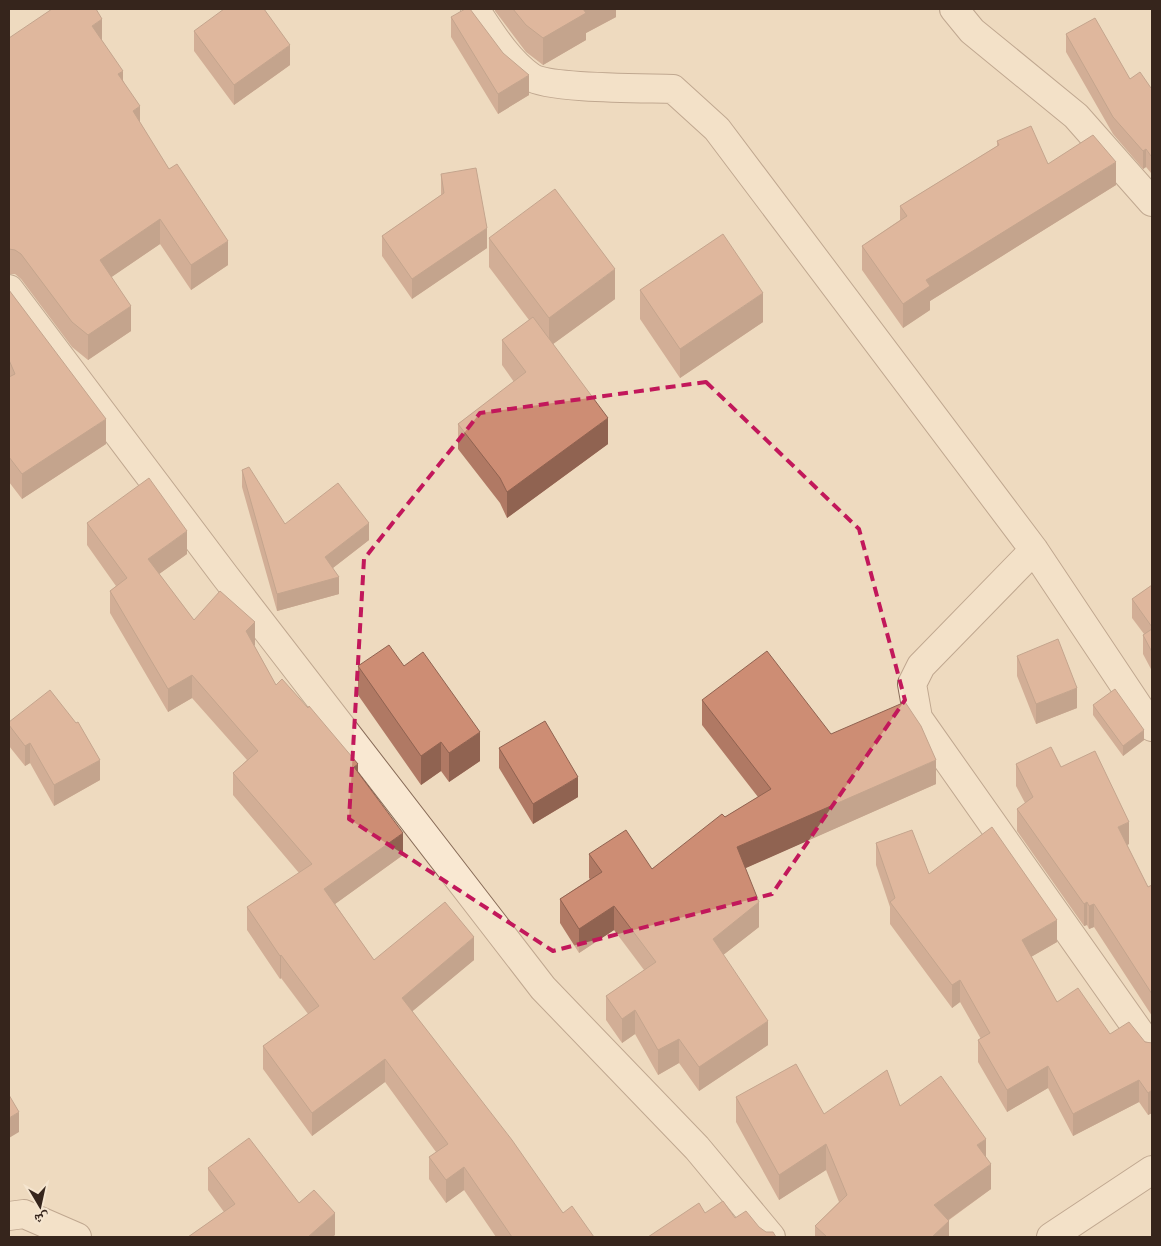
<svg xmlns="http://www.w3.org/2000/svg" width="1161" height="1246" font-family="'Roboto Serif','Noto Naskh Arabic',serif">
	<rect width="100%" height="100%" fill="#eedabf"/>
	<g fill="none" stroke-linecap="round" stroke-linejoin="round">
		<defs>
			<path id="minor" d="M475,9c16,24 32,51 56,68 18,12 116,11 142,12l44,40 317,421 118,177
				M954,9l18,22 104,85 76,86
				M9,289l216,287 318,412 154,160 74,89
				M1034,550l-113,116 -9,18 6,34 234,332
				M9,1216l15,-2 53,23
				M1051,1237l101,-67"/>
		</defs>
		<use href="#minor" stroke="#876a57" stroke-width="30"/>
		<use href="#minor" stroke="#f9e8d2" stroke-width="28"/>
	</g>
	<path fill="#b07964" d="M495,9h121v8l-30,16v7l-43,25 -17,-13 -31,-41z
		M451,17l78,78 -31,19 -47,-77z
		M194,31l96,34 -56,40 -40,-54z
		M1066,34l64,45 21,9v85l-5,-6 -3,2 -30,-35 -47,-82z
		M9,38l93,3 21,39 17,43 88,142 -37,25 -31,-46 -49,33 20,54 -43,29 -16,-13 -51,-68 -6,-5h-6z
		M997,141l51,23 68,21 -186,116v9l-27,18 -41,-58v-24l38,-26v-14l97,-60z
		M441,174l46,74 -75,51 -30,-43v-20l59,-41z
		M489,238l126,61 -62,45 55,100 -101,74 -7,-15 -42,-54v-25l56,-42 -12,-17v-25l27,-20 -40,-53z
		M9,290l97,154 -84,55 -13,-17z
		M640,290l123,32 -83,56 -40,-59z
		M242,470l43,54 84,16 -36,28 6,26 -62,17 -35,-124z
		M87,523l100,31 -28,20 35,46 61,25h-1l22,40 82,88 45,82 -68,49 39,56h100l-62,51 151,202 31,24h-98l-32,-47 -18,13 -17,-24v-22l7,-5 -51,-70 -73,54 -49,-67v-23l45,-32 -27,-36 -1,1 -33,-49v-23l52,-34 -66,-78v-22l14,-13 -55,-62 -24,14 -58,-99v-22l6,-5 -29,-41z
		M1152,585v86l-9,-17v-19l1,-1 -12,-16v-19z
		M1017,656l60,52 -41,16 -19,-48z
		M358,666h46l76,95 -31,21 -8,-11 -20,14 -63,-90z
		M702,700l129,34 105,50 -191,84 14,59 -36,28 45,90 -69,46 -20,-28 -21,12 -23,-41 -13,9 -16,-23v-24l38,-26 -30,-40 -35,23 -19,-30v-24l30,-20 -1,-1v-24l63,15 73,-52 33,-20 -56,-72z
		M1093,705l51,35 -21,16 -30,-41z
		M9,722l91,58 -46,26 -24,-43 -5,3 -16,-20z
		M499,748l79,49 -45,27 -34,-56z
		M1016,764l45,3 68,77 -2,1 21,42 4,-2v131l-58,-89 -5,2 -2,-4 -3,1 -67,-95v-22l8,-6 -9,-17z
		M876,843l53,31 128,68 -26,15 26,45 53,32 42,9v70l-4,2 -9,-13 -66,34 -25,-48 -41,24 -29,-50v-22l3,-1 -21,-37 -8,6 -62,-84v-17l-14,-42z
		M736,1097l88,17 76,-8 86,51 5,32 -42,31v17h-134v-11l24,-24 -13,-32 -47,30 -43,-78z
		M208,1168l91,35 36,32 -3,2h-144l36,-25 -16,-22z"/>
	<path fill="#906351" d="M582,9h34v8l-30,16v7l-43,25v-27z
		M102,19v24l-10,-17z
		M290,45v20l-56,40v-20z
		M123,71v25l-5,-22z
		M529,75v20l-31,19v-20z
		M140,106v25l-7,-20z
		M1146,149v18l-3,2v-18z
		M1152,155v17l-1,1v-17z
		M1116,162v23l-186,116v9l-27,18v-24l23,-24z
		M160,219v25l-60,41v-25z
		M487,228v20l-75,51v-20z
		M228,241v24l-37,25v-25z
		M615,269v30l-66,48v-29z
		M763,293v29l-83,56v-29z
		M131,306v25l-43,29v-25z
		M608,418v26l-101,74v-26z
		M106,419v25l-84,55v-25z
		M369,523v17l-44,34v-17z
		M187,531v23l-39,28v-23z
		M339,577v17l-62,17v-17z
		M255,622v23l-9,9v-23z
		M192,675v23l-24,14v-23z
		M1077,688v20l-41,16v-20z
		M1144,730v10l-21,16v-10z
		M480,732v29l-31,21v-29z
		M441,742v29l-20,14v-29z
		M30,743v20l-5,3v-20z
		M100,760v20l-46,26v-21z
		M936,760v24l-199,88v-25z
		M358,764v22l-4,-19z
		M578,777v20l-45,27v-20z
		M1129,822v22l-11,5v-22z
		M403,833v22l-79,57v-23z
		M759,902v25l-46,36v-24z
		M1087,902v23l-3,1v-22z
		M1094,904v23l-5,2v-23z
		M614,906v24l-35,23v-24z
		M1057,920v22l-35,20v-22z
		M474,937v23l-72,60v-22z
		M281,955v23l-1,1v-23z
		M960,980v22l-8,6v-23z
		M635,1010v24l-13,9v-24z
		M768,1021v24l-69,46v-24z
		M679,1039v24l-21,12v-25z
		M385,1059v23l-73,54v-23z
		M1048,1066v22l-41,24v-22z
		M1139,1080v22l-66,34v-22z
		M1152,1090v23l-4,2v-22z
		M19,1112v20l-10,6v-20z
		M986,1139v26l-9,-20z
		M826,1144v26l-47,30v-25z
		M991,1164v25l-57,41v-25z
		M464,1167v23l-18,13v-23z
		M335,1213v22l-3,2h-24z
		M949,1221v16h-17z"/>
	<path fill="#cd8d74" stroke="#906351" d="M52,9h44l6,10 -10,7 31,45 -5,3 22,32 -7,5 36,58 8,-5 51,77 -37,24 -31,-46 -60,41 31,46 -43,29 -16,-13 -51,-68 -6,-4 -6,-1v-211z
		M224,9h40l26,36 -56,40 -40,-54z
		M465,9h5l33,44 26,22 -31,19 -47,-77z
		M513,9h70l3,4 -43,25 -17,-13z
		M1095,18l35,61 10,-7 11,16 1,-1v68l-1,1 -5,-7 -3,2 -30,-34 -47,-83z
		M1031,126l17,38 45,-29 23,27 -190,118 4,6 -27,18 -41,-58 45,-30 -7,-10 99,-61 -2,-4z
		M476,168l11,60 -75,51 -30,-43 62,-43 -3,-19z
		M555,189l60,80 -66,49 -60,-80z
		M723,234l40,59 -83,56 -40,-59z
		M9,290l97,129 -84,55 -13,-17v-80l6,-3 -6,-14z
		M533,317l75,101 -101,74 -7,-14 -42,-54 68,-52 -24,-32z
		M249,467l36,57 53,-41 31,40 -44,34 14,20 -62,17 -35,-124z
		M149,478l38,53 -39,28 46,61 26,-29 35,31 -9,9 30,54 6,-6 26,29 1,-2 49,58 -4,3 49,66 -79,56 50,71 71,-58 29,35 -72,61 110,142 51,73 9,-7 22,31h-82l-48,-70 -18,13 -17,-23 19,-13 -63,-85 -73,54 -49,-67 56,-40 -38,-51 -1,1 -33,-49 65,-43 -79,-91 25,-22 -66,-76 -24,14 -58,-98 17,-13 -40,-55z
		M1152,585v42l-20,-28z
		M1152,629v23l-9,-17z
		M1058,639l19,49 -41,16 -19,-48z
		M389,645l15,21 19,-14 57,80 -31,21 -8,-11 -20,14 -63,-90z
		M767,651l64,83 74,-32 16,24 15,34 -199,87 22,55 -46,37 55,82 -69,46 -20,-28 -21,11 -23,-40 -13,9 -16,-23 50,-34 -42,-56 -35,23 -19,-30 42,-27 -13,-18 37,-24 26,39 70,-55 3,3 46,-28 -69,-89z
		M1115,689l29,41 -21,16 -30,-41z
		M50,690l26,33 2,-1 22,38 -46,25 -24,-42 -5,3 -16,-21v-3z
		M545,721l33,56 -45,27 -34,-56z
		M1051,747l10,20 34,-16 34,71 -11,5 30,60 4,-2v109l-58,-90 -5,2 -2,-4 -3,2 -67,-95 16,-12 -17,-33z
		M992,827l65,93 -35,20 35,62 21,-14 32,46 19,-12 16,20 7,1v47l-4,3 -9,-13 -66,34 -25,-48 -41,24 -29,-50 12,-7 -30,-53 -8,5 -62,-83 5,-4 -19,-55 36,-13 17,44z
		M796,1064l28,50 63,-44 13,36 41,-30 45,63 -9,6 14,19 -57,41 15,16 -17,16h-105l-12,-11 32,-31 -21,-51 -47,31 -43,-78z
		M9,1095l10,17 -10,6z
		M249,1138l50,65 15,-13 21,23 -27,24h-120l47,-33 -27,-36z
		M723,1201l12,17 11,-7 13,16 7,5h7l3,5h-128l51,-34 6,10z"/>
	<path d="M0 0H1161V1246H0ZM706,382l153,147 46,171 -133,194 -219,57 -204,-132 15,-260 116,-146z" fill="#eedabf" fill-opacity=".55" fill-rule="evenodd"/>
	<path fill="none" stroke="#c2185b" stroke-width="4" stroke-dasharray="10 6" stroke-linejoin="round" d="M706,382l153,147 46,171 -133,194 -219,57 -204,-132 15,-260 116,-146z"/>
	<rect width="1161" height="1246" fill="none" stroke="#36251c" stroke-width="20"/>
	<g transform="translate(40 1206) rotate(171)" stroke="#f5e5cf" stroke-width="4" paint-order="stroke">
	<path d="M0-4L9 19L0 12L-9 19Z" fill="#36251c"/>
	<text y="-8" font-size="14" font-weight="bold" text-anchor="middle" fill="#36251c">ش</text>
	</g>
</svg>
